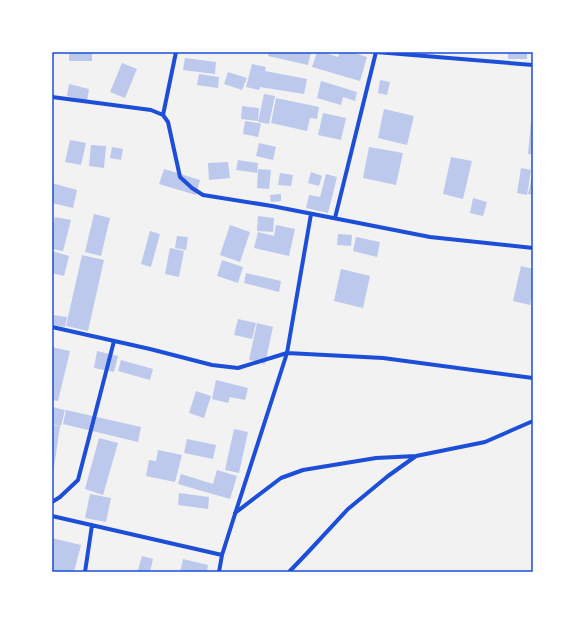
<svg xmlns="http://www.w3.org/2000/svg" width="585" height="624" font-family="'Asap Condensed',sans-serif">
	<rect width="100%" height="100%" fill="#f2f2f2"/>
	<path fill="#bdc9ec" d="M69,52h23v9h-23z
		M269,52h42l-3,13 -40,-9z
		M317,52h5l16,5 2,-5h12l15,5 -7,24 -48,-14z
		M508,52h19v7h-19z
		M185,58l31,4 -1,12 -32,-4z
		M122,63l15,6 -12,29 -15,-6z
		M252,64l14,3 -1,4 42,8 -3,15 -44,-7 -1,3 -13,-3z
		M228,72l19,6 -5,12 -18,-6z
		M199,74l20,3 -1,11 -21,-3z
		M380,80l10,2 -3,13 -9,-2z
		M321,81l36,11 -2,9 -12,-4 -2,8 -24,-7z
		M69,84l20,5 -2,12 -20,-5z
		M264,94l11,2 -6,28 -11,-2z
		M276,98l43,9 -2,12 -7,-1 -3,13 -36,-8z
		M242,106l17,2 -1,13 -17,-2z
		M384,109l30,7 -7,29 -29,-7z
		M323,113l23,5 -5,22 -23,-5z
		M245,121l13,2 -1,1 1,-1 3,1 -3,13 -15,-3z
		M531,121h2v33h-5z
		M70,140l16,3 -5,22 -16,-3z
		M259,143l17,4 -3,13 -17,-4z
		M91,145l15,1 -2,22 -15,-2z
		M112,147l11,2 -2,11 -11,-2z
		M369,147l34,6 -7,32 -33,-7z
		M451,157l21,4 -9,38 -20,-5z
		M238,160l20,3 -1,10 -21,-3z
		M228,162l2,16 -21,2 -1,-17z
		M521,168l10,2 -4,25 -10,-2z
		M164,169l36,11 -4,15 -37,-11z
		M258,169l13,1 -2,19 -12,-1z
		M311,172l11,4 -3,10 -11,-3z
		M280,173l13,2 -2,11 -13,-1z
		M326,174l11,3 -9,36 -22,-5 3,-13 11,2z
		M532,176h1v19l-5,-1z
		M52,183l25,7 -4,18 -21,-5z
		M281,194v7l-10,1 -1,-7z
		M473,198l14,4 -4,14 -13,-3z
		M94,214l16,4 -9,38 -16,-4z
		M258,216l16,2 -1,14 -16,-1z
		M55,217l16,3 -8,31 -11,-2v-19z
		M230,225l20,7 -10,30 -20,-7z
		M276,225l19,4 -6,27 -35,-8 4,-16 16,4z
		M150,231l10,3 -9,33 -10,-3z
		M338,234l14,1 -1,11 -14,-1z
		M177,236l11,1 -2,13 -11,-2z
		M356,237l24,5 -3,15 -24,-6z
		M170,248l14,3 -5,26 -14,-3z
		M52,251l17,5 -5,20 -12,-3z
		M82,255l22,5 -16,71 -22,-5z
		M222,260l21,7 -5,16 -21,-7z
		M521,266l12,3v22l-3,14 -17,-4z
		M341,269l29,7 -7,32 -29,-7z
		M246,273l35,8 -2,11 -35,-9z
		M52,315l15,2 -2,10 -13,-2z
		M238,319l18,4 -4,16 -18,-4z
		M257,323l16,4 -8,37 -16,-4z
		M52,347l18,4 -12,50 -6,-1z
		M97,351l21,5 -4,16 -20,-4z
		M121,360l32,9 -3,11 -32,-9z
		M216,380l32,8 -3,12 -15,-3 -2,6 -16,-4z
		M196,391l15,5 -7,22 -15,-5z
		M52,407l13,3 -4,16 -9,-2z
		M66,410l75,17 -3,15 -75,-18z
		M52,425l8,1 -7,48h-1z
		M234,429l14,3 -9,41 -14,-3z
		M99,438l19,5 -15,52 -18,-6z
		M187,439l29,6 -3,14 -29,-6z
		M158,450l24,5 -7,27 -29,-6 3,-16 7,1z
		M217,470l20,6 -7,23 -52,-15 3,-10 32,10z
		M179,493l30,4 -1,12 -30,-4z
		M90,494l21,4 -5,24 -21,-4z
		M52,538l29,7 -7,27h-22z
		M142,556l11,3 -3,13h-17l1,-2h4z
		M183,559l25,6 -1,7h-27z"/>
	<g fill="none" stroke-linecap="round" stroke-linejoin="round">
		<path stroke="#1d4ed8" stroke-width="4" d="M52,97l99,13 12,5 5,7 12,55 12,11 11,7 69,11 158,31 103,11
			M163,115l13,-63
			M335,218l41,-166 157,13
			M52,327l98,22 62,16 26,3 49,-15 96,5 150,20
			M52,502l8,-5 18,-17 36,-139
			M235,513l46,-35 22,-8 73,-12 40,-2 69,-14 48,-21
			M52,516l170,39
			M85,572l7,-47
			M219,572l3,-17 13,-41 52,-161 24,-139
			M289,572l21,-22 38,-41 40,-33 28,-20"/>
	</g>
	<rect width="585" height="624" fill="none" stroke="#ffffff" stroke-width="106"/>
	<rect x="53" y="53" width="479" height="518" fill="none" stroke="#1d4ed8" stroke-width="1.5"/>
</svg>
